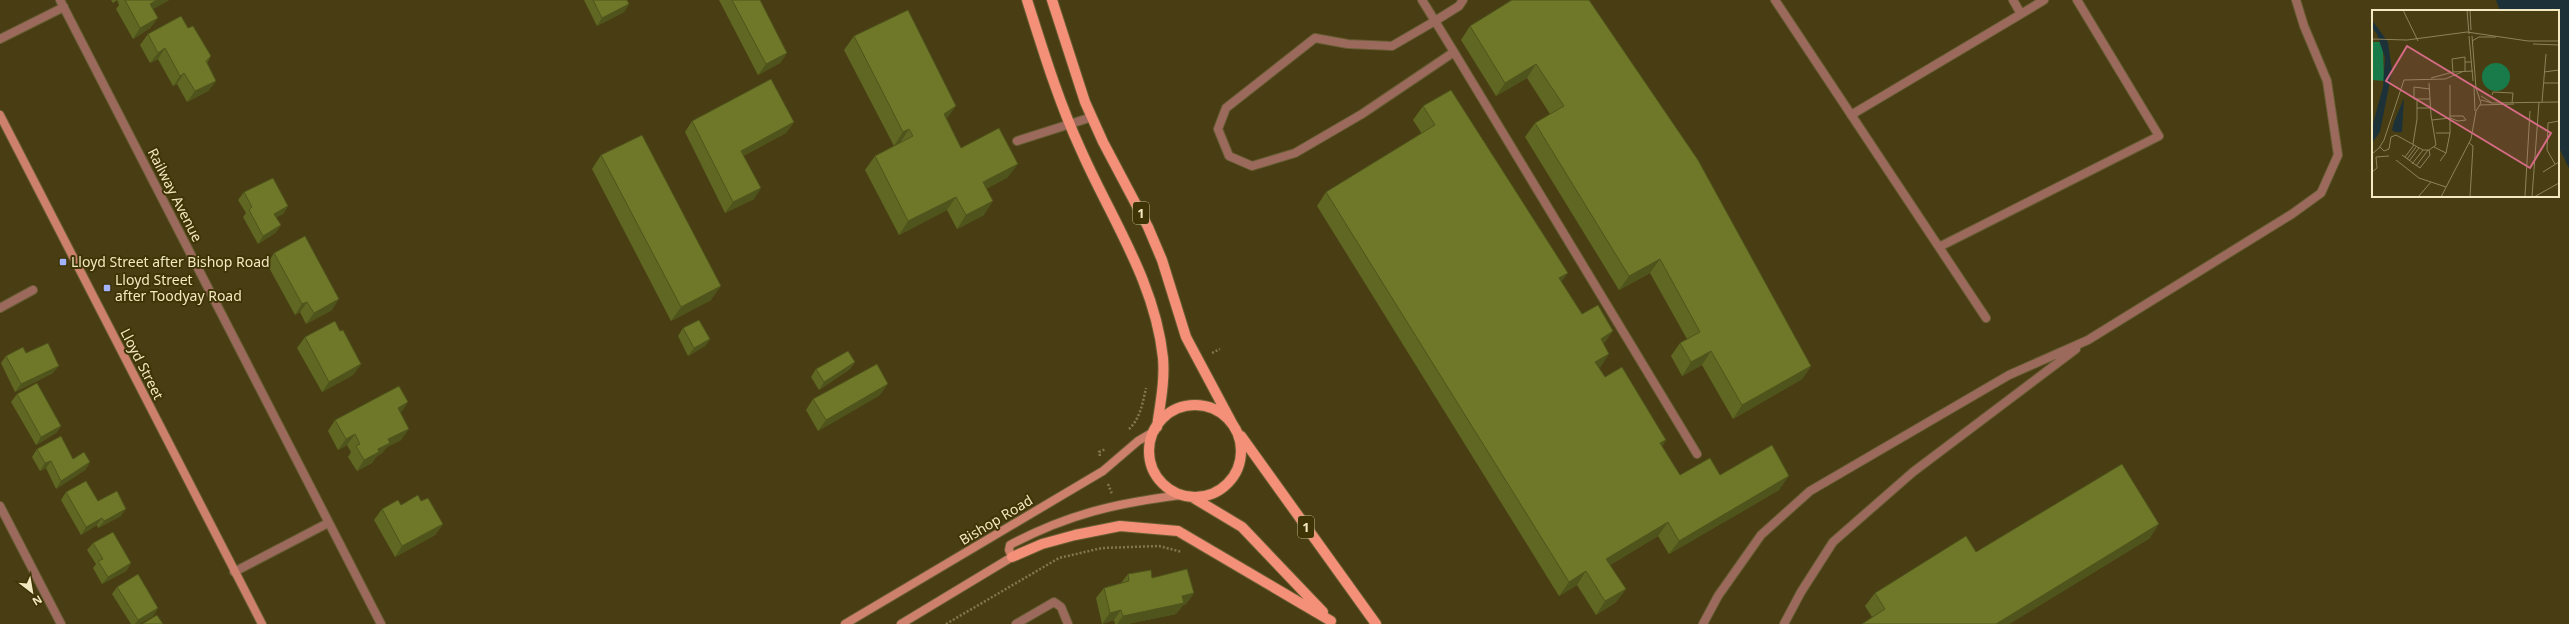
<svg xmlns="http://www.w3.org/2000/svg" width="2569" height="624" font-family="'Noto Sans',sans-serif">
	<rect width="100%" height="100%" fill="#493e13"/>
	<path fill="#1c3238" d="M2496,0h73v168l-11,-22v-135h-58z"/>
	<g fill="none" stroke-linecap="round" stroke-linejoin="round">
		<defs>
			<path id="lane" d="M1422,0l13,21 24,-15 4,-6
				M1775,0l211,318
				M2013,0l8,14 23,-14
				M1454,52l-92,62 -67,39 -43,13 -23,-10 -11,-27 8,-21 89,-70 33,6 44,2 43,-25 19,31 243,402
				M1851,115l170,-101
				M1017,141l75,-24
				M1939,247l220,-111 -82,-136
				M1016,624l38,-22 7,5 7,17
				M1703,624l15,-28 43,-61 49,-44 199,-116 79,-35 204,-126 29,-21 17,-38 -11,-74 -23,-55 -8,-26
				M1784,624l17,-32 32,-50 80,-70 163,-123"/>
			<path id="street" d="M60,0l321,624
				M0,39l64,-32
				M0,308l33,-18
				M0,506l61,118
				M234,572l94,-49"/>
			<path id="secondary" d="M0,115l262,509
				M845,624l258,-153 35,-30 17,-10
				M901,624l111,-67 -3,-7 1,-5c58,-31 107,-42 171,-50"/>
			<path id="primary" d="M1027,0c16,50 31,100 53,148 30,69 75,133 83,210 2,24 -3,46 -6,69
				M1052,0l33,102 18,40 45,85 14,33 24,77 47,88
				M1149 451a46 46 0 1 1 92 0a46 46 0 1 1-92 0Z
				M1241,436l135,188
				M1192,497l50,30 81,85
				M1012,557l30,-13 33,-9 45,-9 58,5 153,90"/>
		</defs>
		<use href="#lane" stroke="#675d32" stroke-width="10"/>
		<use href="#street" stroke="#675d32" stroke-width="10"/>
		<use href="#secondary" stroke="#675d32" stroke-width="10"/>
		<use href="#primary" stroke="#675d32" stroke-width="12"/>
		<path stroke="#82784e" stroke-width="2.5" stroke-dasharray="2 2" stroke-linecap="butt" d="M1212,353l8,-4
			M1129,429c11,-10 14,-27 17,-41
			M1100,456l-1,-4 7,-3
			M1108,484l4,10
			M946,624l113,-66 43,-10 57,-2 23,6"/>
		<use href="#lane" stroke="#9b6a5d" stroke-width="8"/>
		<use href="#street" stroke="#9b6a5d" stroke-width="8"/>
		<use href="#secondary" stroke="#cd806c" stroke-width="8"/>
		<use href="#primary" stroke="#f49077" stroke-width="10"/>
	</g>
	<path fill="#5f6722" d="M111,0h58l-16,9 5,9 -8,10 -17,11 -17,-30 3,-4 -2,-5 -4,3z
		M584,0h43l2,4 -5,8 -27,14z
		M719,0h41l27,53 -7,10 -22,12z
		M1512,0l299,366 -9,13 -69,40 -31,-54 -20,11 -11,-20 9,-13 7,-4 -37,-66 -31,17 -94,-153 10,-14 15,-9 -23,-36 -31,18 -35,-56 9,-14z
		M188,28l23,28 -4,7 9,18 -8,10 -21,11 -10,-18 -4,2 -15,-27 -8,4 -10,-18 8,-11z
		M854,36l93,83 14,29 47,29 -22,12 -2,26 -27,14 -10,-19 -48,25 -34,-65 10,-14 19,-10 -50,-96z
		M1423,106l138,176 21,32 22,30 -5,24 6,9 61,63 -4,6 18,29h40l59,15 -110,64 -11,-18 -48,29 16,24 -10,13 -20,13 -19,-30 -18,11 -242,-390 9,-14 96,-58 -9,-14z
		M692,121l102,1 -8,11 -43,23 11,43 -29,14 -40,-81z
		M601,155l110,145 -40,21 -79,-152z
		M244,192l44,14 -5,8 -7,3 5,8 -6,8 -17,11 -15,-27 3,-4 -8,-13z
		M274,253l58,57 -26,14 -6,-12 -5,3 -28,-51z
		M683,328l27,11 -5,7 -17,10 -10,-20z
		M340,331l21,33 -8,11 -31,17 -25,-44 8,-11z
		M26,353l27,20 -38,19 -14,-29 5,-7z
		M855,362l-5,7 -31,21 -8,-13 5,-8z
		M17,394l44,32 -5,7 -20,12 -25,-43z
		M880,395l-62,36 -12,-21 7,-11z
		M400,413l1,27 -14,7 -5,6 -6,4 -4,6 -15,8 -9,-14 3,-5 -4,-7 -9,5 -10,-19 7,-11z
		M37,449l36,10 17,3 -5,8 -29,19 -10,-21 -6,3 -8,-14z
		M66,492l32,9 23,15 -23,12 -1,-3 -16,10 -20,-35z
		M421,501l22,23 -8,11 -40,22 -21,-37 8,-11z
		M2150,538l-141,86h-147l10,-7 -7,-11 10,-13 101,-41z
		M93,543l38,20 -5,8 -24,13 -9,-16 3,-4 -9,-14z
		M1128,574l24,4 42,15 -8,11 -3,1 -7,9 -49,10h-12l-1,-4 -12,4 -6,-26 8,-10 17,-5z
		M117,587l41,21 -5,8 -14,8h-8l-19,-30z"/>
	<path fill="#4e541c" d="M157,0h12l-26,15 7,-11z
		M629,4l-5,8 -27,14 5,-8z
		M158,18l-8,10 -17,11 7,-11z
		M165,48l-7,11 -8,4 8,-10z
		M787,53l-7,10 -22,12 8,-11z
		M1536,64l-9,14 -31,18 9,-13z
		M184,73l-7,11 -4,2 7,-10z
		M216,81l-8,10 -21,11 8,-11z
		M956,106l-10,14 -2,-6z
		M794,122l-8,11 -53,28 8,-10z
		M909,129l-9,14 -6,3 9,-14z
		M1018,164l-10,13 -35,19 10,-14z
		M761,188l-7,11 -29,14 8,-11z
		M956,197l-9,13 -48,25 9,-14z
		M993,201l-9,14 -27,14 9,-14z
		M288,206l-5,8 -14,7 5,-7z
		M281,225l-6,8 -17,11 5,-8z
		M1660,259l-10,14 -31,17 10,-14z
		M1568,273l-10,13 1,-8z
		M721,286l-10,14 -40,21 10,-14z
		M339,299l-7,11 -26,14 8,-11z
		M307,302l-7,10 -5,3 7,-11z
		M1613,331l-10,14 -2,-6z
		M710,339l-5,7 -17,10 6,-8z
		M1711,351l-9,14 -20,11 9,-14z
		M1609,354l-9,14 -5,-6z
		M855,362l-5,7 -31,21 5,-8z
		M361,364l-8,11 -31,17 7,-10z
		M59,366l-6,7 -38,19 6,-8z
		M1811,366l-9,13 -69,40 9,-14z
		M888,384l-8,11 -62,36 8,-11z
		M408,402l-7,11 -3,-5z
		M61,426l-5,7 -20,12 5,-8z
		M409,429l-8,11 -14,7 -5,6 -6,4 -4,6 -15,8 7,-11 14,-11 10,-10z
		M355,434l-8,11 -9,5 8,-11z
		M1666,440l-10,14 4,-11z
		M51,461l-5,7 -6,3 5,-8z
		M90,462l-5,8 -29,19 5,-8z
		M1789,476l-10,14 -110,64 10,-13z
		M126,509l-5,7 -23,12 6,-7z
		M102,518l-5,7 -16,10 5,-8z
		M1668,522l-10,14 -61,37 9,-14z
		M443,524l-8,11 -40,22 7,-11z
		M2159,524l-9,14 -141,86h-13z
		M131,563l-5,8 -24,13 6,-7z
		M1586,571l-9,14 -18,11 10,-14z
		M1626,589l-10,13 -20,13 9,-14z
		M1194,593l-8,11 -3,1 -7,9 -49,10h-10l6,-8 59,-20z
		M158,608l-5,8 -14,8h-4l3,-4z
		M1121,610l-7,10 -12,4 8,-11z"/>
	<path fill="#6f7828" stroke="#4e541c" d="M125,0h32l-7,4 8,14 -18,10z
		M593,0h34l2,4 -27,14z
		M732,0h28l27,53 -21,11z
		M1512,0h77l109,160 113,206 -69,39 -31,-54 -20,11 -11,-19 20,-11 -40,-73 -31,17 -94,-153 29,-17 -28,-42 -31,19 -35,-57z
		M908,10l48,96 -12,8 17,34 38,-20 19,36 -35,18 10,19 -27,14 -10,-18 -48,24 -33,-65 38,-20 -4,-7 -6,3 -49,-96z
		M181,16l7,12 5,-2 18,30 -5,5 10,20 -21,10 -11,-18 -4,3 -15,-28 -7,5 -10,-19z
		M771,79l23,43 -53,29 20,37 -28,14 -41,-81z
		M1451,90l117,183 -9,5 23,36 16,-9 15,26 -12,8 8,15 -14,8 10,15 17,-10 44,73 -6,3 20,32 30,-17 10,17 52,-30 17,31 -110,65 -11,-19 -62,37 20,30 -21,12 -19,-30 -17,11 -243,-390 109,-67 -12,-19z
		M642,135l79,151 -40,21 -80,-152z
		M273,178l15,28 -14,8 7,11 -18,11 -14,-26 3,-3 -8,-15z
		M305,236l34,63 -25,14 -7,-11 -5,2 -28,-51z
		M699,320l11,19 -16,9 -11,-20z
		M335,321l5,10 3,-1 18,34 -32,18 -24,-45z
		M48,343l11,23 -38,18 -15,-28 17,-9 3,6z
		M848,351l7,11 -31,20 -8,-13z
		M877,364l11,20 -62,36 -13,-21z
		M37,383l24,43 -20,11 -24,-43z
		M399,386l9,16 -10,6 11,21 -21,10 2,4 -12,6 1,3 -15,8 -8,-14 4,-2 -5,-10 -9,5 -11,-19z
		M61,436l12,23 11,-7 6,10 -29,19 -10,-20 -6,2 -8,-14z
		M2122,464l37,60 -163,100h-134l23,-15 -10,-16 91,-57 10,16z
		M86,481l12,20 19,-10 9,18 -22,12 -2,-3 -16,9 -20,-35z
		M418,495l3,6 7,-3 15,26 -41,22 -20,-37 16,-9 3,5z
		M113,532l18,31 -23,14 -10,-16 5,-2 -10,-16z
		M1187,569l7,24 -12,3 2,7 -61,13 -2,-6 -11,3 -6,-25 25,-7 -1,-7 23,-4 1,8z
		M138,574l20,34 -20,12 -21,-33z
		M157,615l6,9h-21z"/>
	<g fill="#a3b2fd" stroke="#3f3406" stroke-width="1.5">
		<rect x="59" y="258" width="8" height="8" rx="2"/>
		<rect x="103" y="284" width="8" height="8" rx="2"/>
	</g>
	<g text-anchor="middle" stroke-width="4" stroke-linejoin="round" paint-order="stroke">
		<g fill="#3f3406" stroke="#bcb289" stroke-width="1">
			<rect x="1133" y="202" width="16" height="22" rx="3"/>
			<rect x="1298" y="516" width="16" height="22" rx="3"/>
		</g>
		<g font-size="13" font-weight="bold" fill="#f2e8c1">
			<text x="1141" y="218">1</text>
			<text x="1306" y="532">1</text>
		</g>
		<g font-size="14" fill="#f2e8c1" stroke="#3f3406">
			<text transform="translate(175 195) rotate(63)" y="5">Railway Avenue</text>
			<text transform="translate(142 364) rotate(63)" y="5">Lloyd Street</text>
			<text transform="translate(996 520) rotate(-31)" y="5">Bishop Road</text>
		</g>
		<g font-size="14" fill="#f2e8c1" stroke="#3f3406" text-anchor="start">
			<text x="71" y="267">Lloyd Street after Bishop Road</text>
			<text x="115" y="285">Lloyd Street<tspan x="115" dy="16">after Toodyay Road</tspan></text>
		</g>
	</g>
	<g transform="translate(2372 10)">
		<rect width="187" height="187" fill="#493e13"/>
		<path d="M0,32h8l3,7 1,32 -12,-1zM110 67a14 14 0 1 1 28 0a14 14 0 1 1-28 0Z" fill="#187b49"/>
		<path d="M0,10l16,22 4,29 -12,61 -8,11v-16l11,-40 2,-29 -8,-24 -5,-6zM32,88l-2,34h-7l-3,-2 2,-8z" fill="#1c3238"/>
		<path fill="none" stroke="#8d8259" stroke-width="1" d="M31,0l15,31M95,0l2,24M98,0l1,20M97,26l4,45M0,29l35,1 60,-8 61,9h31M100,31l7,-4h17M161,34l26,1M93,61v-9h6M81,62l-1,-13 13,-2v5M172,62l15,-2M59,68l22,-6 20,-1M172,73h15M78,75v33l8,3 8,-1 -3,-4h-13M102,77l1,24M120,85l1,-3 20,1 -1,10M109,86l11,7M45,89h13M109,90l11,3 67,-1M170,92l4,-48M108,95l34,-1M45,98h14M60,110l18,-2v15h-14M97,133l4,3 -3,51M41,134l4,-25v-20h-3v-12l16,2M8,137l4,4 5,-2 2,-12 5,-2 27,15h6l7,-5 -5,-30 -2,-32M62,137l12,6 -6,8M74,143l4,-20M0,144l7,-6 5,-8 20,-60 41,-1 17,-7M30,145l18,13 10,-13 -1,-5M33,147l9,-12M35,149l9,-12M24,150l23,18 27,9M37,151l10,-13M40,154l11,-14M183,154l-8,-14 1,-27 11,-2M44,156l12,-16M0,162l5,-4 -1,-11 13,-1M171,162l16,-10M153,186l5,-85M46,187l13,-15M69,187l30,-58 5,-28 5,-8 -5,-15 -4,-52M160,187l7,-95M162,187l25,-14"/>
		<path fill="#d56b84" fill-opacity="0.15" stroke="#d56b84" stroke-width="2" d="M35,36l144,87 -21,35 -144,-87z"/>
		<rect width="187" height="187" fill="none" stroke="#f2e8c1" stroke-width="2"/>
	</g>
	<g transform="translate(32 592) rotate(149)" stroke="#3f3406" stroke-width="3" paint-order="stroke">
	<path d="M0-3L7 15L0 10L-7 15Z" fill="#f2e8c1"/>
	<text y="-6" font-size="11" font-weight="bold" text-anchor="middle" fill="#f2e8c1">N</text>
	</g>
</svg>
